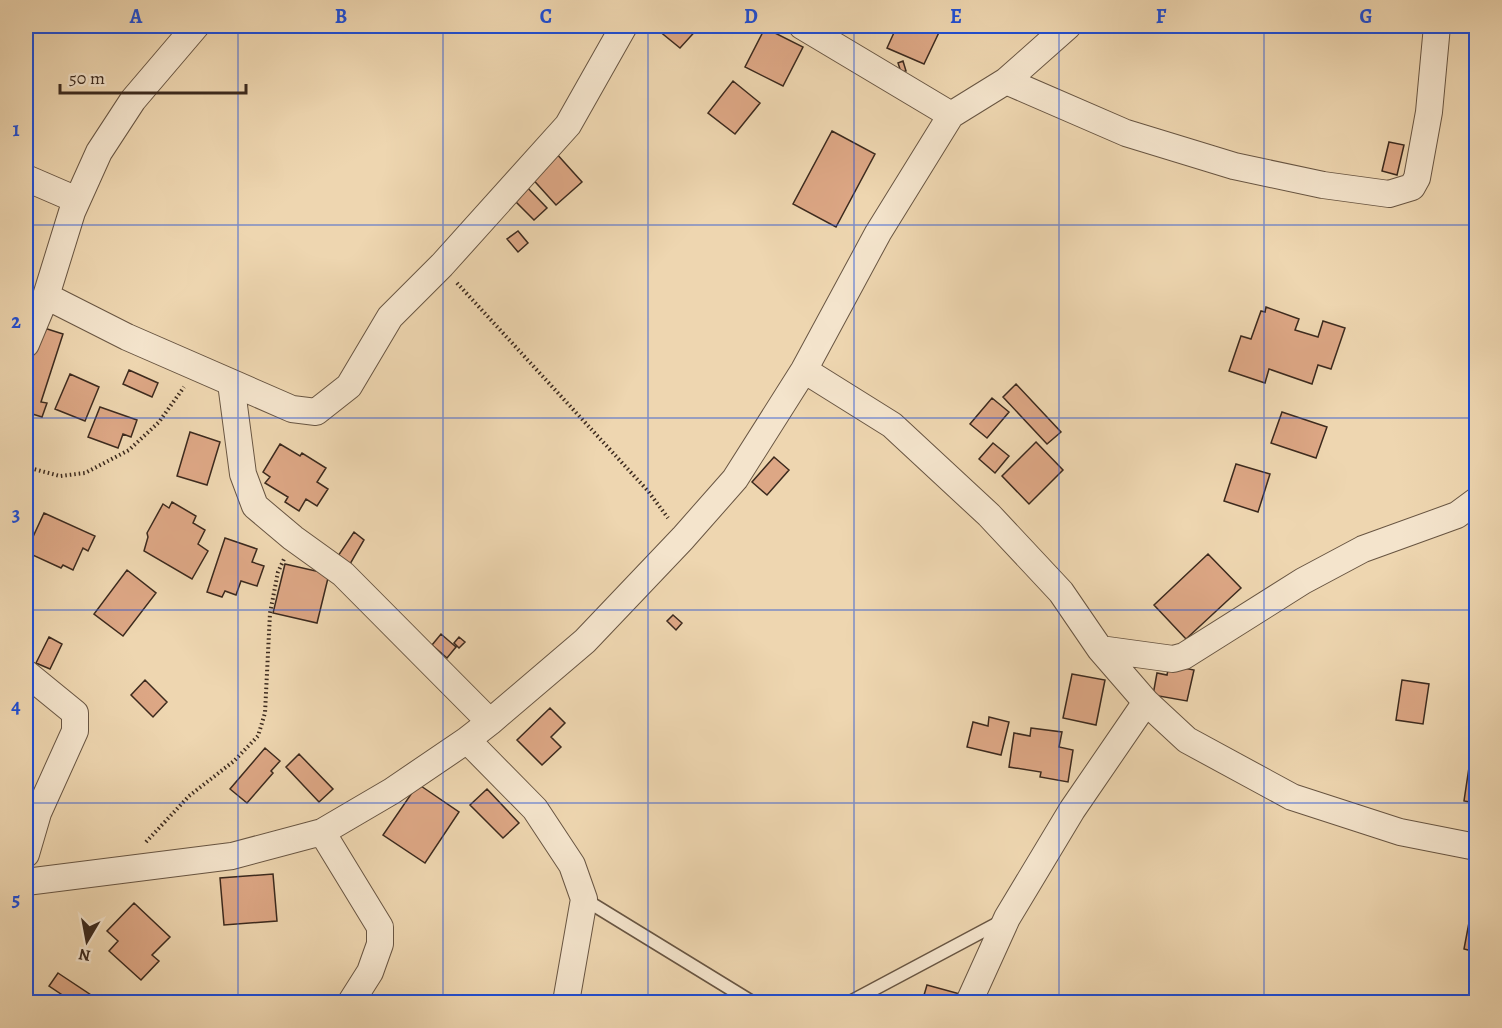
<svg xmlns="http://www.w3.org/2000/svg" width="1502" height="1028" font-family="Alegreya,serif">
	<rect width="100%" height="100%" fill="#eed6b0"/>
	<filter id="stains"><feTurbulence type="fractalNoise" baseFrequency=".00333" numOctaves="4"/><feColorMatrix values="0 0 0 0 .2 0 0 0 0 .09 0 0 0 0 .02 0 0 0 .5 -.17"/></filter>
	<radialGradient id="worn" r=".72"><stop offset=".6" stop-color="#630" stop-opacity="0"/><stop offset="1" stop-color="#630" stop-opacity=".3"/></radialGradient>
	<path fill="#dda785" stroke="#3c2a1e" stroke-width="1.5" d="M653,26h47l-20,22z
		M897,26h45l-18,38 -37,-16z
		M959,26h16l-2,6z
		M765,28l38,19 -20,39 -38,-19z
		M903,61l3,10 -5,1 -3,-9z
		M733,81l27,22 -25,31 -27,-21z
		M832,131l43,23 -39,73 -43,-23z
		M1389,142l15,3 -7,30 -15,-4z
		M555,152l27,30 -26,23 -27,-30z
		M523,183l24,25 -13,12 -24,-24z
		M518,231l10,12 -10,9 -11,-13z
		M1266,307l33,12 -4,11 23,7 5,-16 22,7 -14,41 -13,-4 -6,19 -43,-15 -4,14 -36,-12 12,-35 10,3 10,-28 4,1z
		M41,327l22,7 -22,68 6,1 -5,14 -16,-5v-35z
		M129,370l29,13 -6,14 -29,-13z
		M70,374l29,13 -14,34 -30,-12z
		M1016,384l45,48 -14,12 -44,-47z
		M992,398l17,14 -22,26 -17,-14z
		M100,407l37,13 -6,17 -8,-3 -5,14 -30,-11z
		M1282,412l45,15 -11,31 -45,-15z
		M190,432l30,10 -13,43 -30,-9z
		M1036,442l27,28 -34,34 -27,-28z
		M993,443l16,13 -14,17 -16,-14z
		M280,444l20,12 2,-3 24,15 -9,14 11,7 -11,17 -11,-7 -7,12 -14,-9 3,-5 -23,-14 5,-6 -7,-5z
		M774,457l15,13 -22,25 -15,-13z
		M1236,464l34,10 -12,38 -34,-11z
		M172,502l24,14 -3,7 12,7 -7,14 10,7 -16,28 -48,-28 4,-14 -1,-4 16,-29 6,4z
		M44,513l51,23 -7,15 -5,-3 -10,22 -10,-5 -2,3 -35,-16z
		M354,532l10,8 -18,31 -12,-9z
		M225,538l32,11 -5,13 12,4 -7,20 -16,-5 -5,14 -11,-4 -3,6 -15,-5z
		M1208,554l33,34 -55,51 -32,-34z
		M285,564l44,10 -12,49 -44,-10z
		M127,570l29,23 -33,43 -29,-22z
		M673,615l9,8 -6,7 -9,-9z
		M441,634l15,13 -9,11 -15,-13z
		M49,637l13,7 -12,25 -14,-6z
		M459,637l6,5 -6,6 -5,-5z
		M1169,665l25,5 -7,31 -34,-6 4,-22 10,2z
		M1072,674l33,6 -9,45 -33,-7z
		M145,680l22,22 -14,15 -22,-22z
		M1402,680l27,4 -6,40 -27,-4z
		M550,708l15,15 -14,14 10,10 -19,18 -25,-25z
		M989,717l20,5 -8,33 -34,-8 6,-25 15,4z
		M1031,728l31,4 -3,15 14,3 -5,32 -28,-5 1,-5 -32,-5 5,-34 16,3z
		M265,748l15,13 -9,10 2,2 -26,30 -17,-14z
		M299,754l34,35 -14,13 -33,-35z
		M1471,754l5,1v48l-12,-2z
		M418,784l41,28 -34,51 -42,-28z
		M487,789l32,34 -16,15 -33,-33z
		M1476,857v43l-7,-2z
		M273,874l4,47 -53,4 -4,-47z
		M134,903l36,34 -18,18 7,6 -18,19 -32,-29 9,-10 -11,-10z
		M1471,912l5,1v39l-12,-3z
		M58,973l33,22 -5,7h-13l-24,-16z
		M927,985l33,9 -2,8h-36z"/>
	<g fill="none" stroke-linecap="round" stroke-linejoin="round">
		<defs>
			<path id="service" d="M584,899l168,103
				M850,1002l152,-81"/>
			<path id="minor" d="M802,26l149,89
				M1006,81l120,52 108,33 89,19 66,9 23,-7 5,-9 12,-66 8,-86
				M26,178l51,22
				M46,296l81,41 165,72 24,3 33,-26 41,-69 52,-52 126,-140 56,-99
				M26,344l20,-48 26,-84 27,-60 34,-52 63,-74
				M804,370l88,55 97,90 72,77 39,57 46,53 41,38 105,57 108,35 76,15
				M231,383l12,91 12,32 38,32 50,36 147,148
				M1100,649l73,10 11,-3 119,-75 60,-32 94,-34 19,-14
				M26,673l49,40v18l-37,82 -12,41
				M467,740l68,69 37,56 12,34 -18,103
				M322,832l58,95v17l-10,28 -19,30
				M26,882l206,-26 90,-24 70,-41 75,-51 23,-18 95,-81 98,-103 52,-59 69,-109 74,-137 73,-118 55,-34 62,-55
				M969,1002l38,-84 65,-108 74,-108"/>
		</defs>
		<use href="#service" stroke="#685542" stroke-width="15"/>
		<use href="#minor" stroke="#685542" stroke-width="28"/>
		<path stroke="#3c2a1e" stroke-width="4" stroke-dasharray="1.5 3" stroke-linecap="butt" d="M457,283l191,208 20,27
			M26,467l34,9 25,-3 44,-23 30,-28 25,-35
			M146,842l43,-46 45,-35 24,-25 7,-23 5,-100 8,-41 6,-13"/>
		<use href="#service" stroke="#f4e4cc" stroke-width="12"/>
		<use href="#minor" stroke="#f4e4cc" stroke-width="26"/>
	</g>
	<path fill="none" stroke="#1d4ed8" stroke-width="1.5" stroke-opacity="0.55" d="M238,26v976M443,26v976M648,26v976M854,26v976M1059,26v976M1264,26v976M26,225h1450M26,418h1450M26,610h1450M26,803h1450"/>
	<rect width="1502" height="1028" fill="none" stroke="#eed6b0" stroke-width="66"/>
	<g transform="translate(87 941) rotate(190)" stroke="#f4e4cc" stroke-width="4.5" paint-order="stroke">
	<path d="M0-4.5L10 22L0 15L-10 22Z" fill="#3c2a1e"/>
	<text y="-9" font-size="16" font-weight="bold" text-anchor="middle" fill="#3c2a1e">N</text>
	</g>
	<path d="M60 84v9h186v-9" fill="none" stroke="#3c2a1e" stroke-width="3"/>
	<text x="69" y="84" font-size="18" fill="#3c2a1e" stroke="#f4e4cc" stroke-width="4.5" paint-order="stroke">50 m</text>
	<rect x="33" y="33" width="1436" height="962" fill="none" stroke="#1d4ed8" stroke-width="2"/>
	<g font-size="20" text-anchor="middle" font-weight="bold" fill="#1d4ed8">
		<text x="136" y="23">A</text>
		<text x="341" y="23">B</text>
		<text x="546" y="23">C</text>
		<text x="751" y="23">D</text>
		<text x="956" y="23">E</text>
		<text x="1161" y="23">F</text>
		<text x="1366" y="23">G</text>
		<text x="16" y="136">1</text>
		<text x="16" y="328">2</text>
		<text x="16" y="521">3</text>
		<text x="16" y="713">4</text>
		<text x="16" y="906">5</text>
	</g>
	<rect width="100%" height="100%" filter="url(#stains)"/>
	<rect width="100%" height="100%" fill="url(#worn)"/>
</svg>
